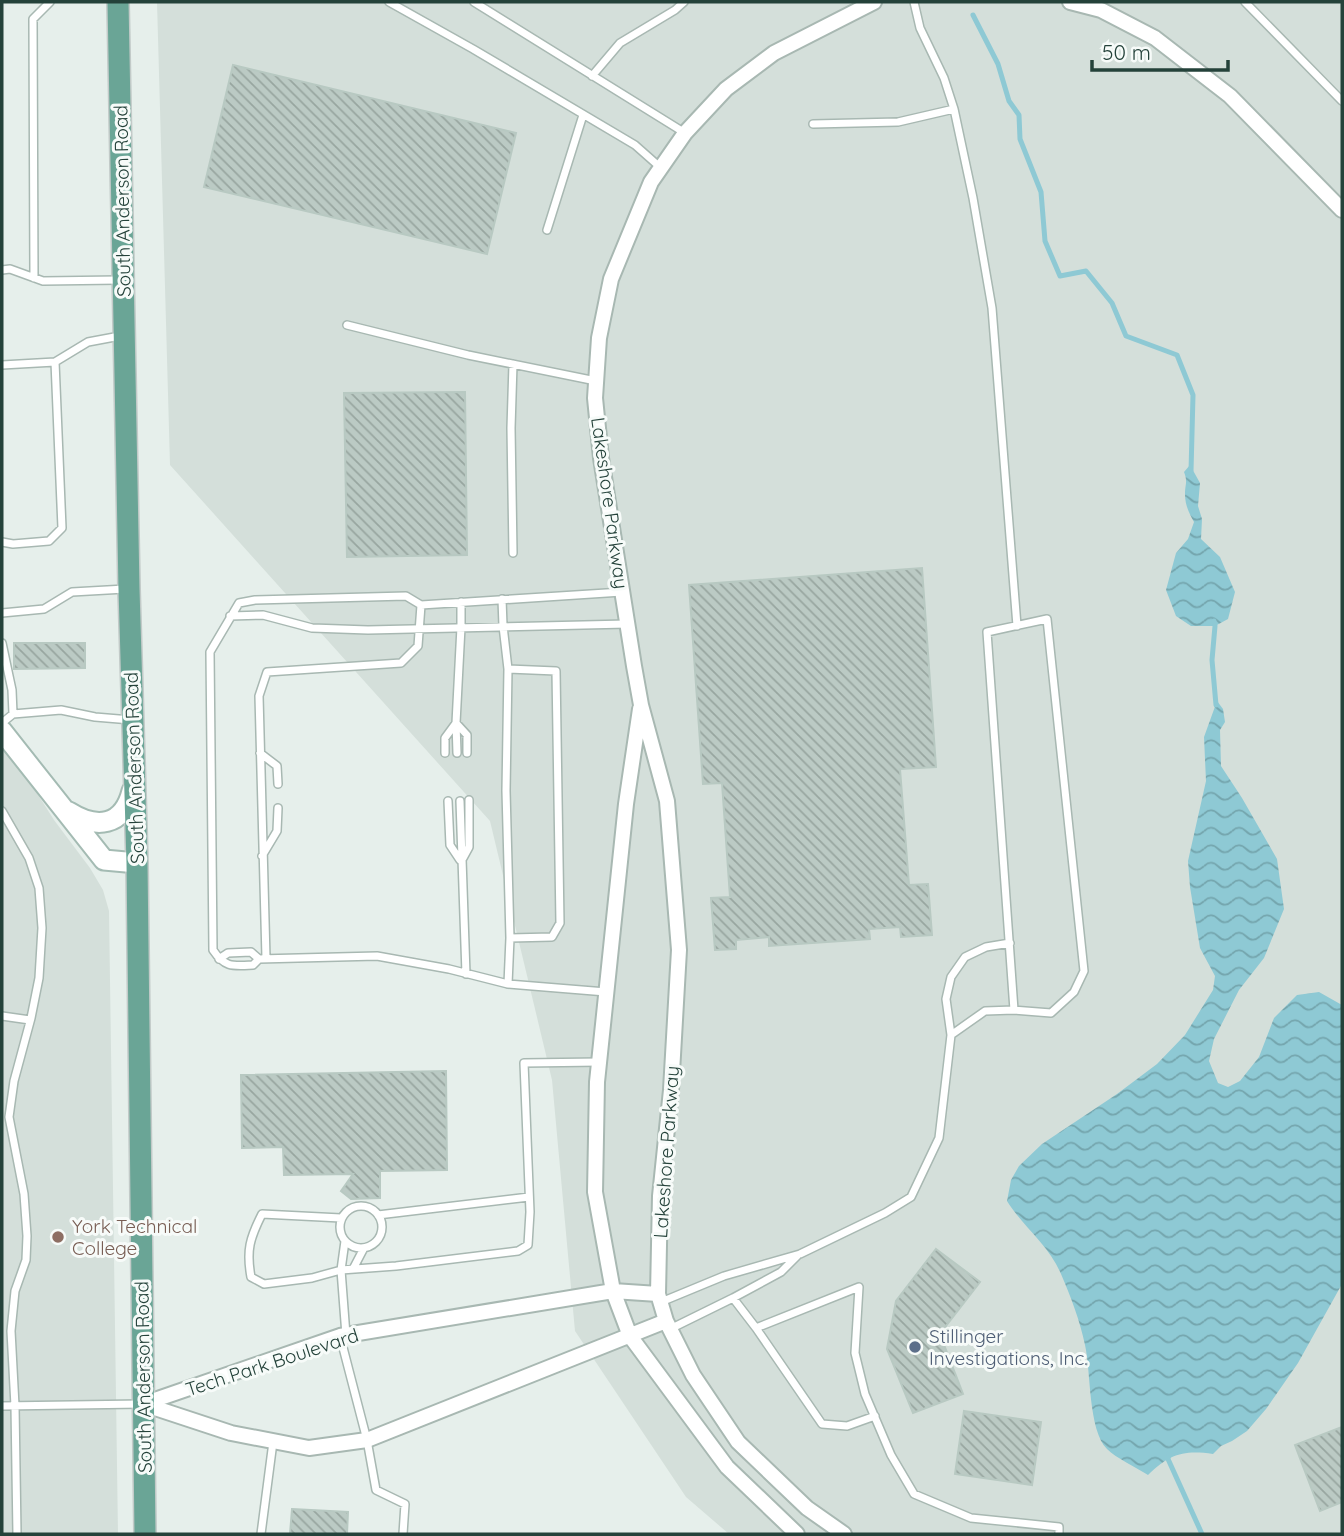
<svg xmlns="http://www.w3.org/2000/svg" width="1344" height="1536" font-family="Quicksand,sans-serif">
	<defs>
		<pattern id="water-waves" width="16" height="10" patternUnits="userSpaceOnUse" patternTransform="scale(1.75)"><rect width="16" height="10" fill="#8ec9d4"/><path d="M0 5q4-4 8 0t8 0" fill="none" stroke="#74a5ad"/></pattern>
		<pattern id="building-back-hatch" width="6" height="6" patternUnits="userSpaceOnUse" patternTransform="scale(1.75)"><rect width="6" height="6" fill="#bbcac4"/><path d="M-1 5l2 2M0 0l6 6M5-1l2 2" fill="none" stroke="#98a6a0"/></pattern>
	</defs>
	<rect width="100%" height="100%" fill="#e6efeb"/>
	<path fill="#d4dfda" d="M157,2h1185v1532h-613l-43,-37 -111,-166 -23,-251 -62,-259 -320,-356z
		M2,743l21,28 31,49 36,48 13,22 6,21 9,623h-116z"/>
	<path fill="url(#water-waves)" d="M1190,465l10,18 -2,23 4,13 -1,20 19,18 15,35 -7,27 -13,7h-24l-15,-10 -10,-26 10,-37 12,-14 6,-17c-5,-9 -9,-17 -9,-28 0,-10 3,-12 -1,-22z
		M1217,701l6,8 2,13 -5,8 1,36 21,32 35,61 7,50 -20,49 -25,32 -25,49 -5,22 9,22 10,4 12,-6 19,-24 15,-39 23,-23 22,-3 23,13v279l-44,79 -32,46 -19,22 -15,10 -11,5 -8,8c-30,-4 -43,0 -65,21 -11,-7 -32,-17 -41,-26 -19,-19 -16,-78 -22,-104 -5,-24 -14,-48 -24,-71 -12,-29 -38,-47 -54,-73l4,-21 8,-14 23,-22 75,-50 40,-30 28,-29 28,-45 2,-14 -15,-28 -10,-61 -2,-26 18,-80 -2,-44z"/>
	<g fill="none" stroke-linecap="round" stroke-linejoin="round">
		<path stroke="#8ec9d4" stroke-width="5" d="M973,15l25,49 11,37 10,14 1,24 21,53 4,49 15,35 26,-5 26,32 14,33 51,19 16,40 -2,76
			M1214,621l1,5 -3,34 4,45
			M1169,1454l-1,5 34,75"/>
	</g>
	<path fill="url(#building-back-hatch)" stroke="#b8c9c2" stroke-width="2" d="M233,65l283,68 -29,121 -283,-67z
		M465,392l2,163 -120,2 -3,-164z
		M922,568l14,199 -36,2 9,116 19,-1 4,51 -31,2 -1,-10 -31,2 1,10 -101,7v-9l-33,3v9l-21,1 -4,-52 19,-1 -8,-114 -19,1 -14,-199z
		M14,643h71v25l-71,1z
		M446,1071l1,99 -67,1v27l-29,1 -10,-8 12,-17 -69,1 -1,-28 -41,1 -1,-73z
		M936,1249l44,33 -34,44 -3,16 20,52 -50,19 -26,-64 9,-48z
		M964,1411l77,11 -9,63 -77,-11z
		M1342,1427v75l-22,9 -25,-66z
		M292,1509l56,3 -1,22h-57z"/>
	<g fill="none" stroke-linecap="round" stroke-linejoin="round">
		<defs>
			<path id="lane" d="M389,2l84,47 162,96 26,23
				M474,2l211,131
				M914,2l6,26 24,50 10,31 19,89 19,110 25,318
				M1245,2l97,99
				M592,76l28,-33 55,-33 9,-8
				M813,124l85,-2 56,-13
				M547,230l36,-115
				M2,270l8,-1 33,12 76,-1
				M34,278l-1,-259 17,-17
				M347,325l121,30 128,26
				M2,365l53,-3 33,-20 32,-6
				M2,542l11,2 36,-3 13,-13 -7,-166
				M513,553l-2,-125 2,-64
				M502,599l1,27 5,43 -2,122 4,147 42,-1 8,-14 -4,-252 -48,-2
				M461,602v25l-5,96 11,12v18
				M2,613l42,-4 28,-17 53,-3
				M230,616l33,-1 49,13 56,2 259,-6
				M2,643l10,47 1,24
				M2,723l11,-9 48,-4 34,7 36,3
				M456,723l1,30
				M260,753l17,13 1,18
				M445,753v-15l11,-15
				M448,801l2,44 10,15
				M460,801l6,173
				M2,811l27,47 10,30 3,40 -3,50 -8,40 -17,63 -5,36 15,77 3,42 -1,24 -11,31 -4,40 4,75 2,128
				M262,856l15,-25 1,-23
				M463,858l6,-11v-47
				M266,958l-7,-262 8,-24 134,-9 17,-17 3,-41
				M219,959l9,-6 23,-1 8,7
				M508,984l2,-46
				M606,992l-98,-8 -59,-15 -72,-13 -118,3 -6,6c-20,1 -28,3 -40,-15l-3,-298 29,-49 16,-3 151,-4 15,9 201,-13
				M2,1016l28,4
				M951,1035l-5,-36 5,-22 14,-20 21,-10 24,-4
				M340 1227a21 21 0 1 1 42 0a21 21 0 1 1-42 0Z
				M378,1215l151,-18
				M341,1218l-79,-4c-12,24 -16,36 -11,63l13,7 48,-6 29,-8 4,-29
				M353,1269l11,-21
				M733,1298l23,30 66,96 25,2 28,-10
				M661,1302l63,-26 76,-22 85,-41 26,-16 28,-59 12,-103 34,-24 29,-1 -27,-378 60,-13 37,352 -10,21 -23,21 -37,-3
				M756,1328l103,-41 -4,66 10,41 26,61 23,39 57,24 88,9v7
				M670,1329l63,-31 48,-26 16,-16
				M346,1335l-5,-65 55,-4 122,-15 10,-6 2,-33 -6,-149 76,-1
				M340,1336l27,104 9,50 29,14 -2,30
				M2,1406l140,-2
				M261,1534l12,-92"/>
			<path id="street" d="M1070,2l31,8 54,28 75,58 112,114
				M640,709l-14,95 -29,278 -2,110 18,99 17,45 97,131 70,67
				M143,1404l88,29 78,15 58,-8 299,-119
				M143,1404l197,-68 273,-45 45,3
				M844,1534l-37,-26 -69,-66 -45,-67 -27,-54 -8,-27 2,-98 11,-106 8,-140 -12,-149 -26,-96 -7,-39 -33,-208 -6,-60 4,-60 12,-59 40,-97 34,-49 41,-44 48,-36 100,-51"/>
			<path id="secondary" d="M2,731l102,129 33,3
				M69,812c27,17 54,15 63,-21h2"/>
			<path id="primary" d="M118,2l11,587 8,274 8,671"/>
		</defs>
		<use href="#lane" stroke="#a8b8b2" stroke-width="10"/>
		<use href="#street" stroke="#a8b8b2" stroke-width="18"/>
		<use href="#secondary" stroke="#a4bbb3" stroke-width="23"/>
		<use href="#primary" stroke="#c2cac8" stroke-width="24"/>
		<use href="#lane" stroke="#fff" stroke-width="7"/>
		<use href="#street" stroke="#fff" stroke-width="14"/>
		<use href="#secondary" stroke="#fff" stroke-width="19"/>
		<use href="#primary" stroke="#6aa596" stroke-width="21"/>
	</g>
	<circle fill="#8d6e63" stroke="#f7fbf9" stroke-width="2.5" cx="58" cy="1237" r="7"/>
	<circle fill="#5c6f8a" stroke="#f7fbf9" stroke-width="2.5" cx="915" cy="1347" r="7"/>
	<g text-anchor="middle" stroke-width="6" stroke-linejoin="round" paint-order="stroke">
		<g font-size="19" fill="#24423a" stroke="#f7fbf9">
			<text transform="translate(122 201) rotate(-91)" y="7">South Anderson Road</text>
			<text transform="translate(610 503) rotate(82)" y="7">Lakeshore Parkway</text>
			<text transform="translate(134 768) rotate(-92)" y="7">South Anderson Road</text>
			<text transform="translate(666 1152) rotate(-86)" y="7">Lakeshore Parkway</text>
			<text transform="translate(272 1362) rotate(-18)" y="7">Tech Park Boulevard</text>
			<text transform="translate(143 1377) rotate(-91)" y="7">South Anderson Road</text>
		</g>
		<g font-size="19" fill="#785e54" stroke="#f7fbf9" text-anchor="start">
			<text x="72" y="1233">York Technical<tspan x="72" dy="22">College</tspan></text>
		</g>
		<g font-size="19" fill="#4e5e75" stroke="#f7fbf9" text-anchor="start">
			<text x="929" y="1343">Stillinger<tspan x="929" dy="22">Investigations, Inc.</tspan></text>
		</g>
	</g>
	<rect width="1344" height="1536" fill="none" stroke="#24423a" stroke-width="7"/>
	<path d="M1092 60v10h136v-10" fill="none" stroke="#24423a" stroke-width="3.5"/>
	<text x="1102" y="60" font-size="21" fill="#24423a" stroke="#f7fbf9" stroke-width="5" paint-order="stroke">50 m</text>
</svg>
